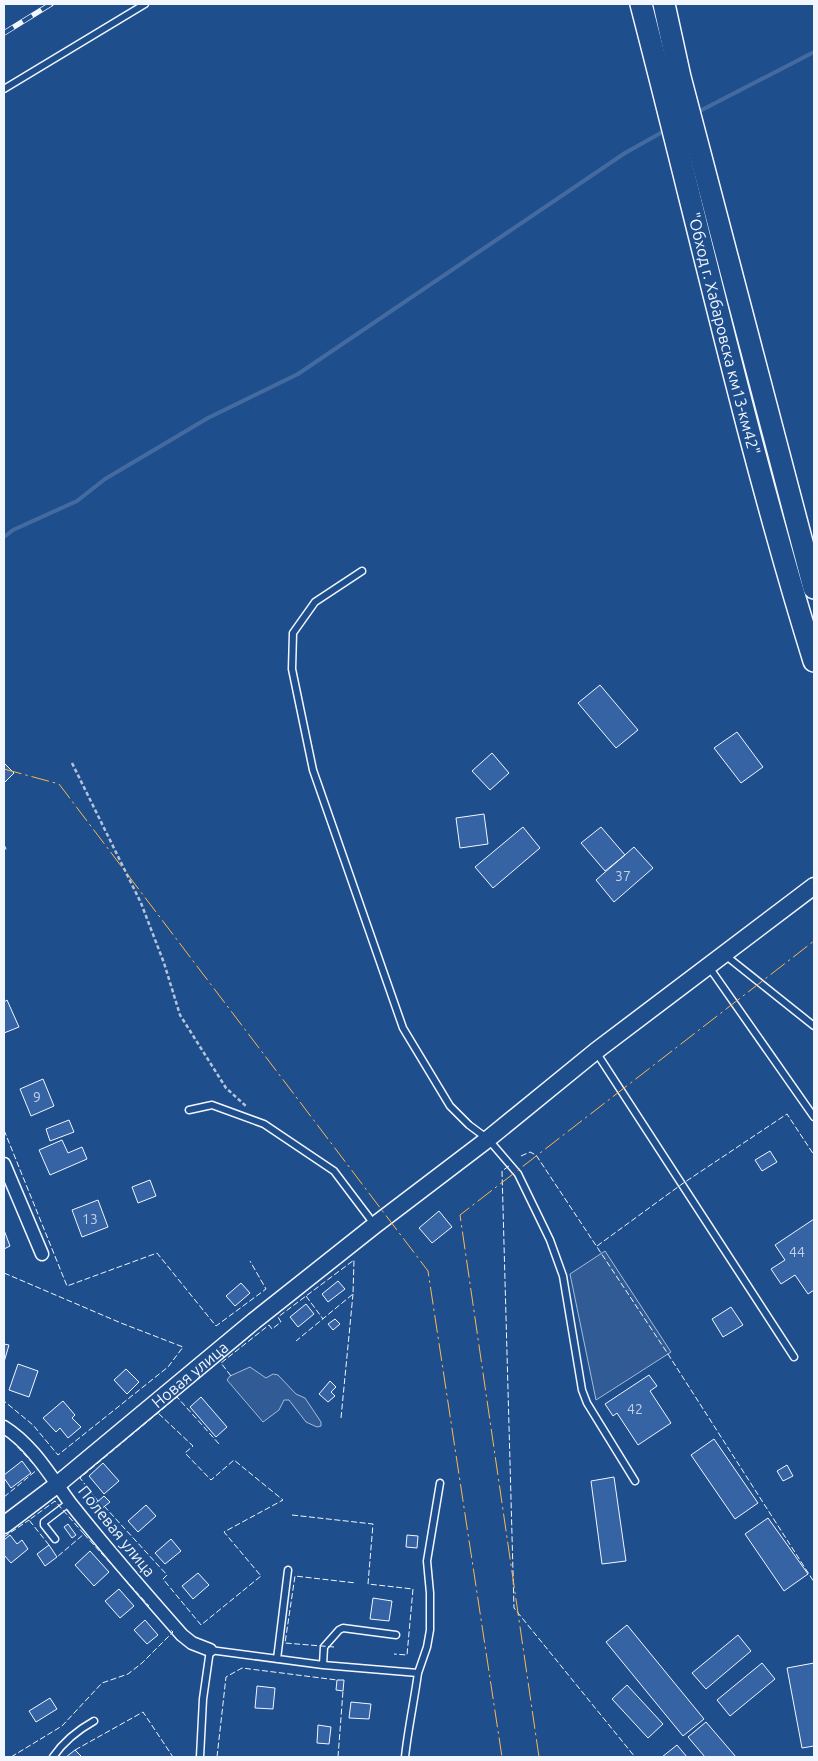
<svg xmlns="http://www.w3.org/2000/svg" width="818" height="1761" font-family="Ubuntu,sans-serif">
	<rect width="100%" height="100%" fill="#1f4e8c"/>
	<path fill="#305b95" stroke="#a8bbd7" d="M605,1251l66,101 -75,48 -26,-126z
		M250,1367l16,11 7,-4 5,1 18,19 9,4 16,24v4l-4,1 -11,-5 -17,-22h-5l-5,10 -16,12 -36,-42 3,-4z"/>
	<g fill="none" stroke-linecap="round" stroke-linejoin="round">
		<path stroke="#446ba0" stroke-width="4" d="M696,113l118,-61
			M4,537l9,-7 64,-29 28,-22 103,-61 90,-44 327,-221 41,-23"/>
	</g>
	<path fill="#3563a3" stroke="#f2f6ff" d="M600,685l38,45 -22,18 -38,-45z
		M737,732l26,35 -22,16 -27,-35z
		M492,753l17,20 -19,17 -18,-19z
		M4,763l10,10 -10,10z
		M484,814l4,30 -28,4 -4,-30z
		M523,827l17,21 -47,40 -18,-21z
		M601,827l24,28 -20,16 -24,-28z
		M634,847l19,21 -39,34 -18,-22z
		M7,1000l12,27 -15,6v-31z
		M43,1079l11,27 -23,10 -11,-27z
		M69,1120l5,12 -24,9 -4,-12z
		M62,1140l6,13 14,-6 5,12 -37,16 -11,-25z
		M770,1151l7,11 -15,9 -7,-11z
		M150,1180l6,16 -18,7 -6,-16z
		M98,1200l10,27 -26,10 -10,-27z
		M439,1211l13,16 -20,16 -13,-15z
		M814,1219v71l-6,4 -13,-19 -14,9 -10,-15 14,-9 -10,-15z
		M4,1230l6,16 -6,3z
		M338,1281l7,8 -17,13 -6,-8z
		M241,1283l9,10 -15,13 -9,-10z
		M306,1304l8,10 -16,13 -8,-10z
		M731,1307l12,18 -20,12 -11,-18z
		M335,1319l5,5 -7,6 -5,-6z
		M4,1344l5,1 -5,17z
		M18,1364l20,7 -9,26 -20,-7z
		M126,1369l13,13 -12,12 -13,-14z
		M649,1375l8,11 -7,5 21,32 -33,22 -21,-32 -4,3 -8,-12z
		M330,1381l6,6 -5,5 4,4 -7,6 -9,-8z
		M201,1397l26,30 -11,10 -26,-30z
		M63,1401l12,14 -3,3 9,9 -13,11 -8,-10 -4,4 -13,-14z
		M714,1439l44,64 -23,16 -44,-64z
		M22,1461l9,12 -20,15 -7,-10v-3z
		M103,1463l16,18 -15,13 -15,-18z
		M787,1465l6,11 -10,5 -6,-10z
		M614,1477l12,84 -24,3 -11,-83z
		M104,1496l6,6 -10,8 -5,-6z
		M146,1505l10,11 -18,16 -10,-11z
		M768,1518l40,56 -24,17 -39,-57z
		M68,1524l8,11 -4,3 -8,-11z
		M10,1535l7,9 5,-4 6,9 -17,14 -7,-8v-15z
		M407,1535l11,1 -1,12 -11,-1z
		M171,1539l10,12 -16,13 -10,-11z
		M49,1545l8,12 -12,9 -8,-12z
		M90,1551l19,21 -15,14 -19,-21z
		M198,1573l11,12 -16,14 -11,-13z
		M119,1589l15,17 -14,12 -15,-17z
		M373,1598l19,3 -3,20 -19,-2z
		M145,1620l13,15 -11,9 -13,-14z
		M627,1625l77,94 -21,17 -77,-94z
		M738,1635l13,16 -45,38 -14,-16z
		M762,1663l13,16 -45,37 -13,-16z
		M814,1663v83l-12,2 -15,-80z
		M337,1680h7l-1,11 -7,-1z
		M627,1685l36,39 -15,14 -36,-39z
		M257,1686l18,2 -2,21 -18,-1z
		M50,1698l7,11 -21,13 -7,-11z
		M351,1702l20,2 -2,15 -20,-1z
		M706,1722l30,35h-31l-17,-20z
		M318,1725l13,2 -2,17 -12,-1z
		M677,1745l10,12h-25z
		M75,1750l7,7h-16z"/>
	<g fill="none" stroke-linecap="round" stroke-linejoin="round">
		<defs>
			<path id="lane" d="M4,89l141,-85
				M362,571l-47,31 -22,31 -1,36 21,101 90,258 47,78 19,19 19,14 30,35 32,66 13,36 19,114 5,13 48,78
				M725,955l89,71
				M709,967l105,150
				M596,1052l198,305
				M189,1110l23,-5 52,19 70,47 40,53
				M55,1539l-11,-14v-3l26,-20
				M277,1659l11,-89
				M323,1665l95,8 9,-26 3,-17v-37l-3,-32 13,-78
				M53,1757c11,-16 23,-26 41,-36
				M200,1757l3,-58 7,-49 113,15 1,-18 15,-17 4,-2 53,7
				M405,1757c3,-28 9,-55 13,-84"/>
			<path id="street" d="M4,1164l38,90
				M4,1427c29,18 47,50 67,77 35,44 73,88 111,131l10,8 18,7"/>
			<g id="secondary">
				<path id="s1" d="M4,1525l54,-41 196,-163 121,-96 113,-86 108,-88 218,-165"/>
			</g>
			<g id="highway">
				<path id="s2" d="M641,4c57,219 106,441 173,657"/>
				<path d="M664,4l16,73 134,511"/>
			</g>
		</defs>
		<use href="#lane" stroke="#f2f6ff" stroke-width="9"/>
		<use href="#street" stroke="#f2f6ff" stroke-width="15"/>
		<use href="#secondary" stroke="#f2f6ff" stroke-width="19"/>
		<use href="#highway" stroke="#f2f6ff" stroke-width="24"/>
		<path stroke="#b3c4dc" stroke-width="2.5" stroke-dasharray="4 2.5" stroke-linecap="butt" d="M72,763l69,140 23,60 16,52 46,73 21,19"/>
		<use href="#lane" stroke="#1f4e8c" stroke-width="6"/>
		<use href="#street" stroke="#1f4e8c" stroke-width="12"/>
		<use href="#secondary" stroke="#1f4e8c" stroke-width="16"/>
		<use href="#highway" stroke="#1f4e8c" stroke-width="21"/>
		<defs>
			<path id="rail" d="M4,33l47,-29"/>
		</defs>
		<use href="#rail" stroke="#f2f6ff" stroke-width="5.5"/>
		<use href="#rail" stroke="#1f4e8c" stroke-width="4" stroke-dasharray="11" stroke-linecap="butt"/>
		<path stroke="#f2f6ff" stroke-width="1" stroke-dasharray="6 2.5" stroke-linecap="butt" d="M4,844l3,8
			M4,1130l63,156 90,-33 59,73 50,-37 -16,-28
			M521,1156l9,-4 6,3 130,196 148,231
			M509,1166l-7,5 12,437 121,149
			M597,1246l85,-62 105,-70 27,41
			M4,1273l117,50 62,24 -15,20 -110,88 -25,-30 -29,-24
			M306,1296l17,23
			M231,1376l-10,-13 48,-38 3,4 9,-7 -3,-5 76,-57 -1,34 -57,47
			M341,1418l12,-124
			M4,1497l34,-28 -25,-27
			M98,1501l-18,-23 97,-81 43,48
			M104,1506l63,69 -4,4 38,46 60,-49 -37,-44 59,-32 -49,-40 -23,20 -26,-27 8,-7 -35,-33
			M292,1515l81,9 -5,60 45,5 -6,66 -13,-1
			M84,1534l65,72
			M4,1537l25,-17
			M49,1545l-20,-25 26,-19 29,33 -27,23
			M334,1647l-49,-4 10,-67 61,7
			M75,1750l68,-38 30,45
			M11,1757l51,-31 40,-43 26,-9 14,-11 31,-31 -2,-2
			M217,1757l9,-80 16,-9 95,12
			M338,1757l5,-66"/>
		<path stroke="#ffb74d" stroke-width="1" stroke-dasharray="18 4 2.5 4" stroke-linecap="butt" d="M4,769l55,15 369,487 74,486
			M539,1757l-79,-542 354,-274"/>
	</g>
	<g text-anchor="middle" stroke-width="4" stroke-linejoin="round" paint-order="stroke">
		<g font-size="14" fill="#c3d1e8">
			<text x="623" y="881">37</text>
			<text x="37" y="1102">9</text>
			<text x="90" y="1224">13</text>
			<text x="797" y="1257">44</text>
			<text x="635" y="1414">42</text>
		</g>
		<g font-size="16" fill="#f2f6ff" stroke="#1f4e8c">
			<text dy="6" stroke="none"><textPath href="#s2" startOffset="340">"Обход г. Хабаровска км13-км42"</textPath></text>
			<text dy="6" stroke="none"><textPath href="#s1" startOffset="239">Новая улица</textPath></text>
			<text transform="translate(117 1531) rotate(51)" y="6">Полевая улица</text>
		</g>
	</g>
	<rect width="818" height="1761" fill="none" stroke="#f2f6ff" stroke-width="10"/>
</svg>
